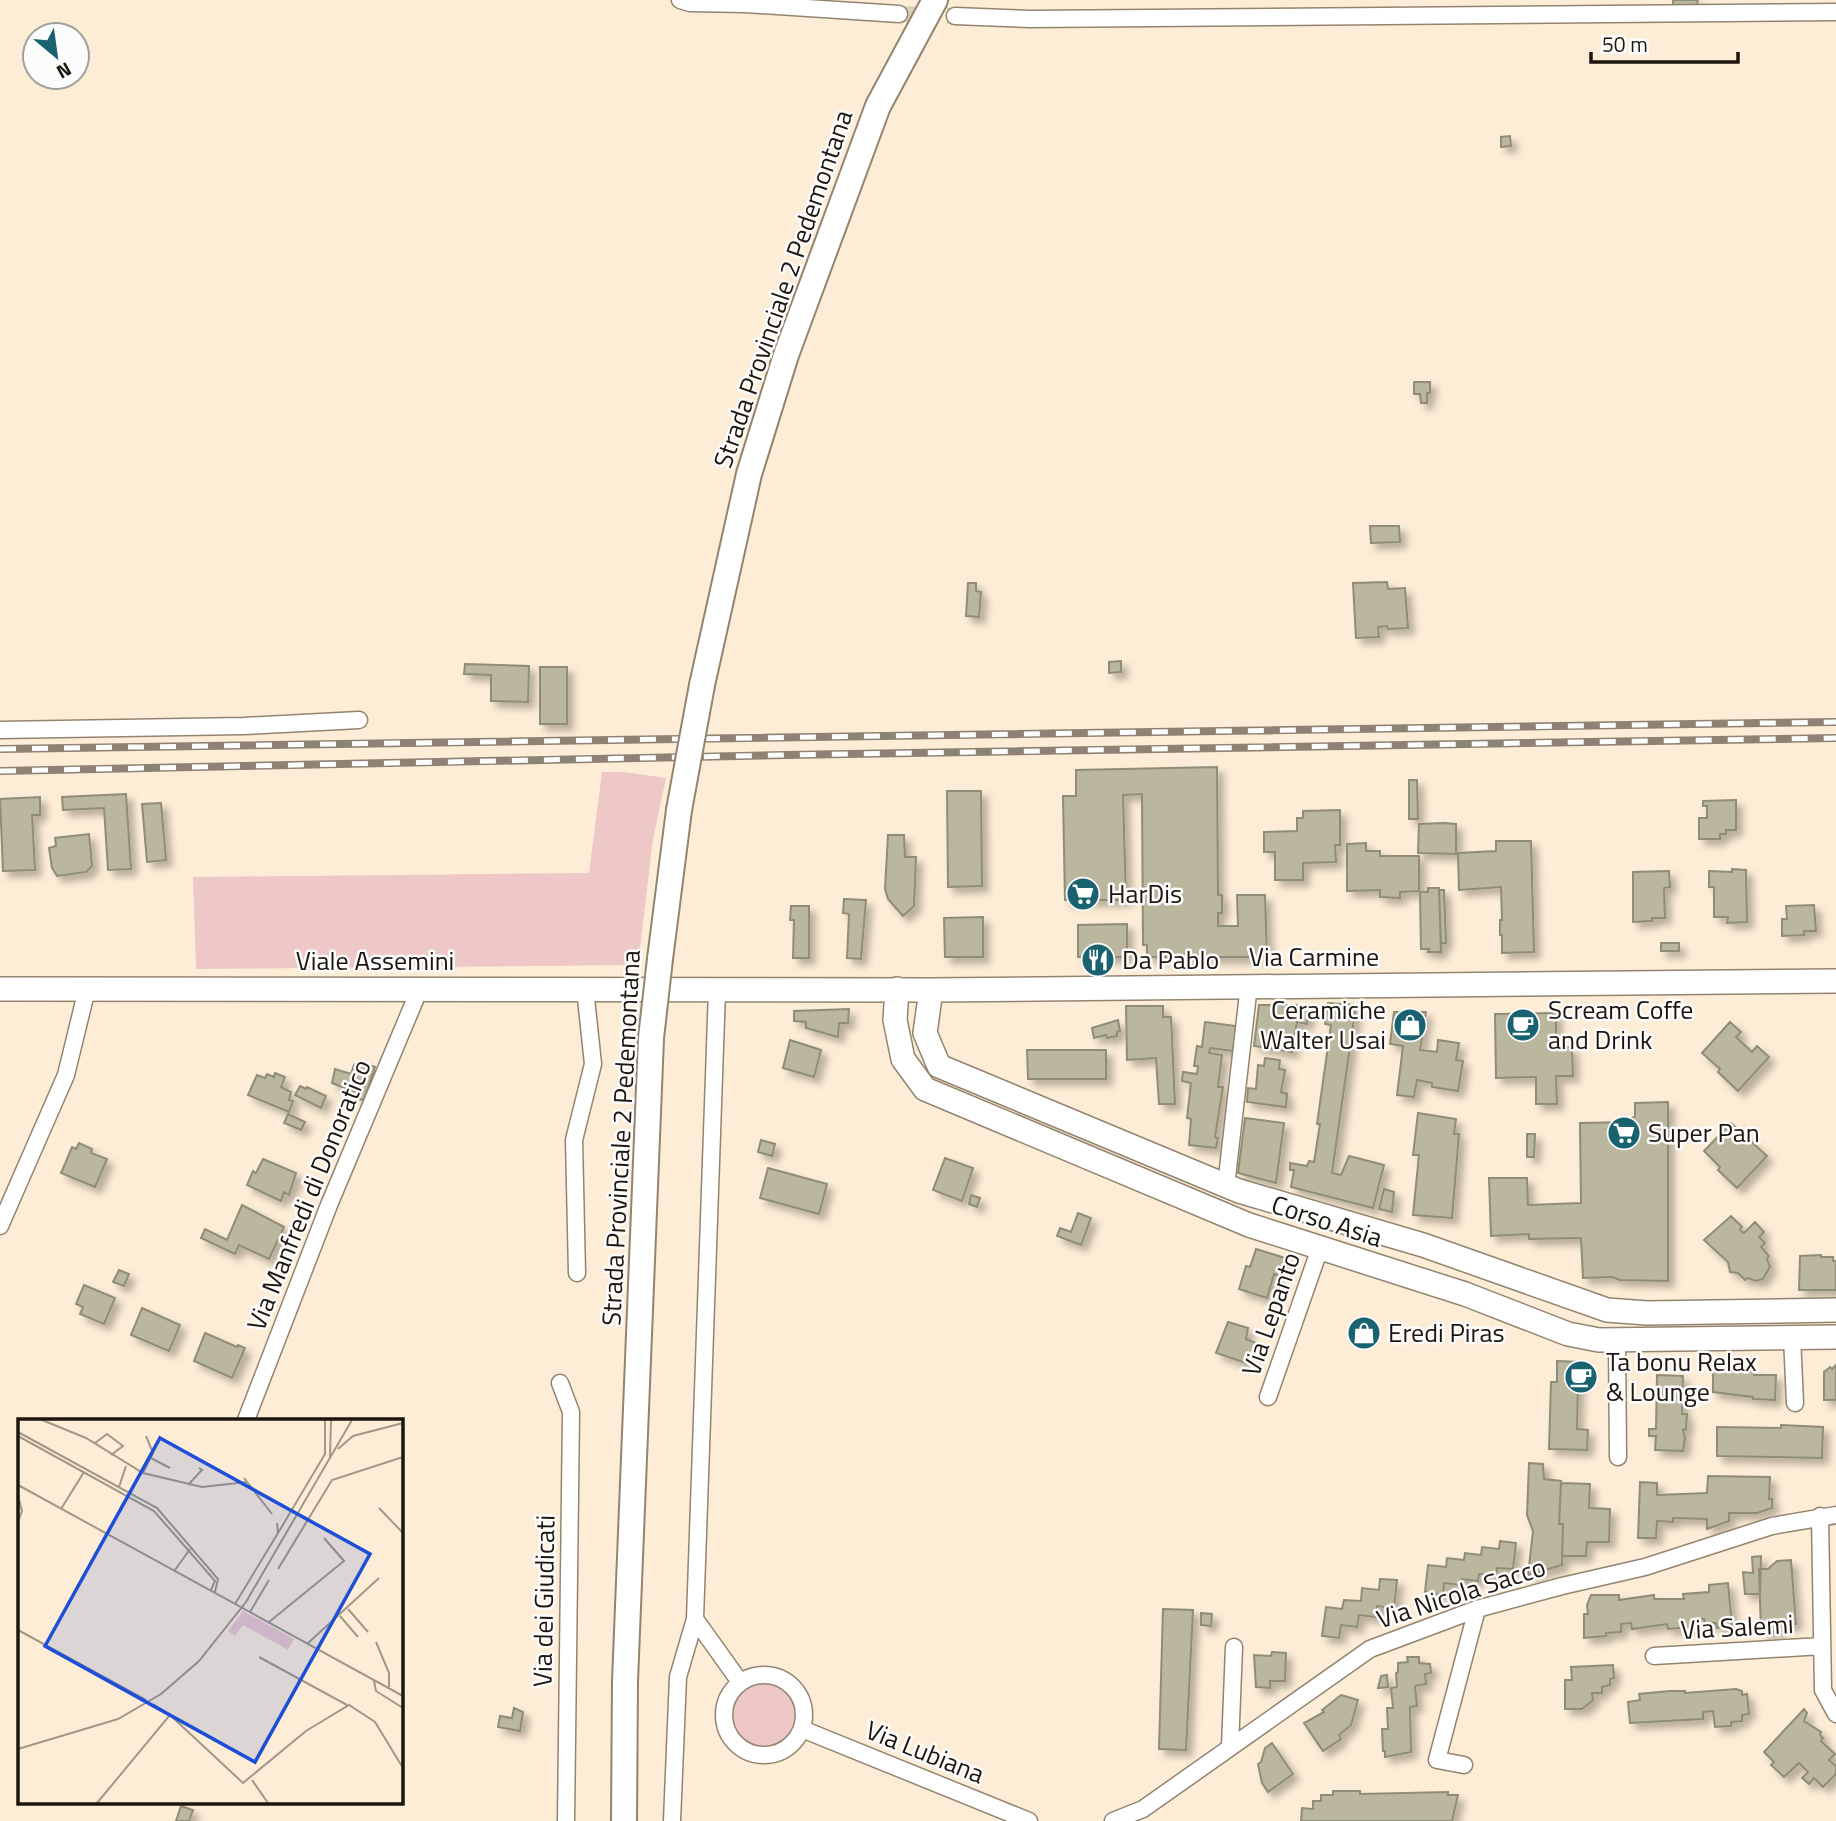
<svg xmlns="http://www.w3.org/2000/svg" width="1836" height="1821" font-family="'Titillium Web',sans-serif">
	<defs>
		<filter id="shadow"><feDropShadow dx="6" dy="6" stdDeviation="3.5" flood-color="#0004"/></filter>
	</defs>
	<rect width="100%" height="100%" fill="#fdedd6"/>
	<path fill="#edc8c6" d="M602,772h22l42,6 -13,61 -15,126 -442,4 -3,-92 396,-4z
		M733 1715a31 31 0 1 1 62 0a31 31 0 1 1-62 0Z"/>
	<path fill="#bab79e" stroke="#8f8d75" stroke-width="2" filter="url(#shadow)" d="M1673,0h25l-2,9 -23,1z
		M1510,136l1,10 -10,1v-10z
		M1414,382h16v11h-3v10h-6l-1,-9h-6z
		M1370,526h29l1,16 -29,1z
		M1387,582l1,7 17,-1 3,40 -20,1 -1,-3 -9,1 1,10 -23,1 -3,-55z
		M968,583h8v8l5,1 -2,25 -13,-1z
		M1121,661v11l-12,1v-11z
		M465,664l64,2 -1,36 -37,-1v-26l-27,-1z
		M540,667h27v57h-27z
		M1217,767l1,128h4v18h-4v13h20l-1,-31h28l2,62h-120v-12h-4l-1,-151 -19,1 3,105h-61l-2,-104h13v-26z
		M1409,780h8l1,39h-9z
		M947,791h34l1,95 -34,1z
		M126,794l5,75 -23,1 -4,-62 -41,2 -1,-13z
		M40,797v18h-8l3,55 -32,1 -3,-72z
		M1736,800v30h-10v4h-6v5h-21v-21h8v-12h-4v-5z
		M161,803l5,57 -19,2 -5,-58z
		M1340,810v35h-5l1,17 -33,1v17h-28v-28h-11v-20l33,-1v-13h6v-7z
		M1444,823l12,1v30l-38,-1 1,-29z
		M89,834l3,32 -6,6 -29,4 -5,-8 -3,-20 7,-2 -1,-8z
		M888,835h16l1,22h11l-2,49 -11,10 -15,-17 -3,-10z
		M1496,841h35l3,111 -32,1v-18h-2v-15h2l-1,-33 -42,3 -1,-37 38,-2z
		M1366,843v8h14v5h39v35l-19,1v6l-20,-1v-7l-33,1v-47z
		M1732,869l14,1 1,52 -20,1 1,-6h-14v-30h-5v-16l23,1z
		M1669,871l1,16 -6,1 1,30h-13v3l-19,1v-50z
		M1428,888h11l2,64h-13l1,-3h-8l-1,-57h8z
		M1439,890h5l2,53h-5z
		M844,899l22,1 -5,59 -14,-1 2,-44 -6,-1z
		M1814,905l2,26h-12v4l-22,1v-17h5l-1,-13z
		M791,906h18v52h-16l1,-38h-4z
		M983,917v40h-38l-1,-39z
		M1127,924v33h-49v-32z
		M1661,943h18v8h-18z
		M1328,1003l28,2 -24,168 9,2 8,-19 35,9 -11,43 -82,-21 3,-17h-4v-7l17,3 2,-5 5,1 6,-38h-3l14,-99 -6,-1z
		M1259,1005h50l-2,19 -10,-2 -5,30 -38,-6z
		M1126,1006h37v11h8l4,87h-16l-3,-46 -29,2z
		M849,1009l-1,14h-9l-1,14 -32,-9v-6l-12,-1v-10z
		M1394,1012h32l-6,38 17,2 1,-12 21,3 -3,17 7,1 -5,30 -26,-4v-4l-15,-3 -3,17 -17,-2 6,-49 -13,-2z
		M1556,1013v34h16l1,29h-17l1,28h-21v-27l-40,1 -1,-64z
		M1118,1020l2,11 -3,1v4l-10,2 -1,-3 -12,3 -2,-10z
		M1205,1022l31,4 -3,25 -23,-3 -1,5 13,2 -4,32h5l-8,50 3,1 -2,10 -27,-3 2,-26 -4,-1 4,-35 -9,-2 1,-9 14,2 1,-8h-4l3,-20 5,1z
		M1730,1022l11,10 -5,5 16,15 5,-6 12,11 -31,34 -20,-19 2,-3 -18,-16z
		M790,1040l31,10 -7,27 -31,-9z
		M1027,1050h79v29h-78z
		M1265,1058l15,2 -1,9 6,1 -4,22 6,2 -1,13 -39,-5 1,-14 8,1 2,-24 6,1z
		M359,1062l16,5 -11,33 -5,-1 2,-5 -29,-11 3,-14 16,5 3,-9z
		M275,1073l10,4 -4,10 10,5 -2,8 4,1 -4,11 -41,-17 9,-20 8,3 2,-4 7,3z
		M300,1086l6,3 1,-2 19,9 -5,12 -26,-13z
		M1668,1102v179l-48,-1 -8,-3 -29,1 -2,-40 -52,1v-5l-38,2 -2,-58h38l1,27 53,-2 -1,-80 51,-1v-3l4,-3v-13z
		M1418,1113l38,6 -2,15h5l-7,84 -39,-3 6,-60h-6z
		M288,1114l17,8 -4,8 -17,-7z
		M1245,1118l39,5 -8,60 -38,-10z
		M1731,1123l36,33 -30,32 -19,-18 2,-3 -16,-16z
		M1527,1134h8l-1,23h-7z
		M761,1140l14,4 -3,12 -14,-4z
		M79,1143l13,6 -1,4 16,6 -12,28 -34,-14 11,-26 4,2z
		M945,1158l28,10 -11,33 -29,-11z
		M263,1159l33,14 -7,22 -5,-3 -3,9 -34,-16 6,-14 3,2z
		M768,1168l59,16 -8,30 -59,-16z
		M1384,1189l10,3 -2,20 -13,-3z
		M971,1195l9,3 -3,9 -8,-3z
		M242,1205l42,22 -15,32 -30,-14 -4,9 -34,-16 4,-9 22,11z
		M1078,1213l13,5 -10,27 -24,-9 3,-8 11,4z
		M1731,1216l11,11 -2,3 4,3 11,-11 9,10 -5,5 6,6 -4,4 8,9 -2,3 3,8 -7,12 -7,2 -8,-3 -3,2 -7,-7 -8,-1 -2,-10 -24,-22z
		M1256,1249l29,9 -5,18 -6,-2 -7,24 -28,-9 7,-23 4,1z
		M1821,1255v2h12v4h3v29h-37l1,-34z
		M119,1270l10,4 -5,12 -11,-4z
		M84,1285l31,13 -11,26 -24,-10 3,-7 -7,-3z
		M142,1308l38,17 -11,26 -38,-16z
		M1228,1322l20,6 -2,11 10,4 -4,13 -4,-1 -2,8 -30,-10z
		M205,1333l32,14 1,-2 7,3 -13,30 -38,-17z
		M1557,1361l24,1 -1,21h-2l-1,46 11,1 -1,20 -38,-1 2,-67h6z
		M1836,1365v35h-12v-28l6,-5 2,2z
		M1713,1367l41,4v4h22l-1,25 -22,-1v-2l-40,-5z
		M1657,1375l26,1 -1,38h5l-1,15 -3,1 2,8 -2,13 -28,-1 1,-14h-7v-7h7z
		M1781,1425l42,2 -1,31 -105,-2v-29l64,1z
		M1529,1463l14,1 1,15 17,2 -2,43h4l-1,41 -34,10 5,-44 -6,-16z
		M1708,1476l62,1 -1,22h3v9l-15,5h-28v8l-22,8v-10l-34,-1v4l-16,-1 -1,17h-18l2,-56 17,1v12l50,-2z
		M1561,1483l29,1 -1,24 21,1 -1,33h-22l-1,14h-24l1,-32h-4z
		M1500,1541l16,2 -3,26 -16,-1 -1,7 -17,-1 -1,7 -16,-2 -1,6 -17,-2 -1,12 -18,-3 3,-27 18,2 1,-9 17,2 1,-7 16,2 1,-8 17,2z
		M1761,1556l-1,38h-15l-2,-22 10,1 -1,-16z
		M1791,1560l5,64 -18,1v7h-17l-2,-63h9l9,-8z
		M1380,1579l17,1 -3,28 -17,-2 -1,11 -17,-2 -2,12 -16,-2 -2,13 -17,-2 4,-29 16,2 2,-9 17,1 1,-13 17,2z
		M1728,1583l4,43 -15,2 -1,-5h-11l-1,-4 -11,1v7l-25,2 -1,-5 -35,5 -1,-6 -10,1v8l-15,1v3l-22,2v-24h4l-1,-9 4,-10h28v5l35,-5v4h30l-1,-5 26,-2v-7z
		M1163,1609l30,1 -7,140 -27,-1z
		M1201,1613l11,1 -1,12 -10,-1z
		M1272,1652l14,1 -1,28h-15v7l-14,-1 -2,-32 17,1z
		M1407,1657h12v6l11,1 1,9 -6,1 1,10 -11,2 2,20 -7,1 1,45 -26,5v-6h-2l-1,-22h6l-1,-21h6l-2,-20 6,-1 -1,-14 2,-1v-9l10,-1z
		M1613,1665l1,13 -4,1v6l-8,2v6h-10l1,7 -11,9h-17v-29h7l-1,-13z
		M1387,1675l1,12 -10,1 3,-12z
		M1736,1689l6,2v4l5,-1 2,20 -7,1v6l-11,1v4l-16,1 -2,-16 -10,1v7l-73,4 -2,-21 12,-2 -1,-6 31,-3h15v2z
		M1341,1695l17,5 -7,25 -12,10 2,4 -18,12 -19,-28 20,-11 -2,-2z
		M514,1708l9,4 -3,19 -22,-4 2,-11 12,2z
		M1804,1709l3,4 -3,8 17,11 -1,3 3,3 -2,3 14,13 -6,6 7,6v8l-13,13 -9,-9 -5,6 -7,-6 6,-6 -9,-9 -15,14 -13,-12 3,-3 -10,-10z
		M1272,1743l21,31 -25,18 -6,-9 -4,-19 3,-2 4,-14z
		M1333,1791h27v3l88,-2v3h10l-6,26h-151l1,-13 11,1v-8h8v-6h12z
		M181,1806l12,4 -4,11h-13z"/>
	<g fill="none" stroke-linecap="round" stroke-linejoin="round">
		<path stroke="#dbcdb8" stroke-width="16" stroke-dasharray="16 8" stroke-linecap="butt" d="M899,14l56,2"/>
		<defs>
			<path id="street" d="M680,0l10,3 55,1
				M746,0l-1,4 154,10
				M955,16l75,3 806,-7
				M0,730l244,-4 115,-6
				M717,990l-22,629 45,63
				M1226,1186l23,-201
				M0,1226l66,-151 21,-86
				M577,1273l-3,-133 19,-76 -8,-75
				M1792,1337l3,66
				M1617,1339l1,118
				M560,1383l11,29 -5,409
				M1268,1397l52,-149
				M246,1420l83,-215 91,-217
				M1820,1516l3,174 13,24
				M1654,1656l168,-10
				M724 1715a40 40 0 1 1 80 0a40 40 0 1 1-80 0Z
				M802,1729l227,92
				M1230,1747l4,-100
				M1464,1765l-27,-5 40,-151
				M672,1821l6,-144 17,-58
				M1113,1821l30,-12 227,-160 107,-40 85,-23 83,-19 127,-41 64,-11"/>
			<path id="secondary" d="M0,989l931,1 905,-9
				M897,989l-2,31 8,39 22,30 324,136 216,69 103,40 31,6 237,-3
				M931,990l-6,43 14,33 300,125 184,54 184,65 40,3 189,-3"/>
			<path id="primary" d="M702,685l47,-211 37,-119 92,-249 57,-106
				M660,959l19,-149
				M624,1821l1,-140 26,-643"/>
		</defs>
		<use href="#street" stroke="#938470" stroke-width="19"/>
		<use href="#secondary" stroke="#938470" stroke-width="26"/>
		<use href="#primary" stroke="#938470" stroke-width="28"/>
		<use href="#street" stroke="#fff" stroke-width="16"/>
		<use href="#secondary" stroke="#fff" stroke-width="23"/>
		<use href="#primary" stroke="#fff" stroke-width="24"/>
		<defs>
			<path id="rail" d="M0,749l1836,-27
				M0,771l786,-16 1050,-17"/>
		</defs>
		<use href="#rail" stroke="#8d8273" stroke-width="8"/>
		<use href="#rail" stroke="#fcfcfc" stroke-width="5" stroke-dasharray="16" stroke-linecap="butt"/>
		<defs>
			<path id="primary-bridge" d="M679,810l23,-125
				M651,1038l9,-79"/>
		</defs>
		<use href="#primary-bridge" stroke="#938470" stroke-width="28" stroke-linecap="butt"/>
		<use href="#primary-bridge" stroke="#fff" stroke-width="24"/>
	</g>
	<defs>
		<symbol id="supermarket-disc" viewBox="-11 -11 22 22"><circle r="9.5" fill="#196370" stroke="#fcfcfc"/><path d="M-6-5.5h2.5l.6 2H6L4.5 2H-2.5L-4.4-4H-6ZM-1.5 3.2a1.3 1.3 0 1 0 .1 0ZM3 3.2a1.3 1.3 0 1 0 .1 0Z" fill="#fff"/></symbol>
		<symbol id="restaurant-disc" viewBox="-11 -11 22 22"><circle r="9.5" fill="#196370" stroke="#fcfcfc"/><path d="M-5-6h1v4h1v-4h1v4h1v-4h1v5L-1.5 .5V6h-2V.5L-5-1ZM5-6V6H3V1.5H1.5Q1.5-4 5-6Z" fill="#fff"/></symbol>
		<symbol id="shop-disc" viewBox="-11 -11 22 22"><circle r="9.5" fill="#196370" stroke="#fcfcfc"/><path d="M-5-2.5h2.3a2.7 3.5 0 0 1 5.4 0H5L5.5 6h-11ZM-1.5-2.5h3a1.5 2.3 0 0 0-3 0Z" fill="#fff"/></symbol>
		<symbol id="cafe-disc" viewBox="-11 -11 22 22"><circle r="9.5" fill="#196370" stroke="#fcfcfc"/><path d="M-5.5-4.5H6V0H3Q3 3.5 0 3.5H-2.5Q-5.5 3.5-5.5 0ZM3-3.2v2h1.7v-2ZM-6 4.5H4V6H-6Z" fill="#fff"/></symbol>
	</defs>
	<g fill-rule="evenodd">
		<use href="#supermarket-disc" x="1064" y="875" width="38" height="38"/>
		<use href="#restaurant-disc" x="1079" y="941" width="38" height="38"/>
		<use href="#shop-disc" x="1391" y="1006" width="38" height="38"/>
		<use href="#cafe-disc" x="1504" y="1006" width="38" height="38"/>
		<use href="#supermarket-disc" x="1605" y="1114" width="38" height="38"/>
		<use href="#shop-disc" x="1345" y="1314" width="38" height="38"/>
		<use href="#cafe-disc" x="1562" y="1358" width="38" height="38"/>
	</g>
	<g text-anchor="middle" stroke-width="5" stroke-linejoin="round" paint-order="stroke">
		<g font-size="26" fill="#1c160e" stroke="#fcfcfc">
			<text transform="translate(783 289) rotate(-71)" y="9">Strada Provinciale 2 Pedemontana</text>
			<text x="1314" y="966">Via Carmine</text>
			<text x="375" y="970">Viale Assemini</text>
			<text transform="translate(621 1138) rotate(-87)" y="9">Strada Provinciale 2 Pedemontana</text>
			<text transform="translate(309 1195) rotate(-68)" y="9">Via Manfredi di Donoratico</text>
			<text transform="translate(1327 1221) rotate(18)" y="9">Corso Asia</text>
			<text transform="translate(1271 1314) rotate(-71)" y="9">Via Lepanto</text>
			<text transform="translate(1461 1593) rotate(-18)" y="9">Via Nicola Sacco</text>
			<text transform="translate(544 1601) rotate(-89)" y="9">Via dei Giudicati</text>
			<text transform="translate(1737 1627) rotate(-3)" y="9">Via Salemi</text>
			<text transform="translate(925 1752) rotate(22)" y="9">Via Lubiana</text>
		</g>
		<g font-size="26" fill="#1c160e" stroke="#fcfcfc" text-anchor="start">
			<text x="1108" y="903">HarDis</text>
			<text x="1122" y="969">Da Pablo</text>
			<text x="1386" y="1019" text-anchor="end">Ceramiche<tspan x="1386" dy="30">Walter Usai</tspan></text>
			<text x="1548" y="1019">Scream Coffe<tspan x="1548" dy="30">and Drink</tspan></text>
			<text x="1648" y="1142">Super Pan</text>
			<text x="1388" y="1342">Eredi Piras</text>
			<text x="1606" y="1371">Ta bonu Relax<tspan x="1606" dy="30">&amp; Lounge</tspan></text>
		</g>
	</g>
	<g transform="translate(18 1419)">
		<rect width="385" height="385" fill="#fdedd6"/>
		<path d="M225,192l51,28 -6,11 -45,-25 -8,11 -7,-5z" fill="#edc8c6"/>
		<path fill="none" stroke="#a39786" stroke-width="2" d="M24,1l44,18 57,35 59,14 45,-5M0,13l139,76 61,71 -3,13M0,17l136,75 61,70 -4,9M77,24l12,-9 16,12 -12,9M320,30l15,-13 50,-13M312,38l1,-37M133,39l19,10M125,54l10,-20 -7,-17M226,59l28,36M0,66l385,211M170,66l14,-15 -3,-2M101,68l7,-21M0,77l4,15 -4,11M361,89l24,25M43,90l23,-37M260,114l47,-79v-34M260,150l54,-89 71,-23M157,151l15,-21M217,185l43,-71 -1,-10M330,190l20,23M232,193l19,-32M322,197l18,21M251,203l75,-61 -20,-23M0,211l128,70M358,223l13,31v14M289,225l72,-66M241,238l88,48M356,262l2,10 27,17M152,296l73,68 63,-52 43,-26 26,17 28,46M0,330l100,-30 43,-25 38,-33 47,-59 106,-182M234,361l16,23M79,384l73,-88 -17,-11"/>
		<path fill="#1d4ed8" fill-opacity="0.15" stroke="#1d4ed8" stroke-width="3.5" d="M142,19l210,116 -115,208 -210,-116z"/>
		<rect width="385" height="385" fill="none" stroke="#1c160e" stroke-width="3.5"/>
	</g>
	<g transform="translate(56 56) rotate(151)"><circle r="33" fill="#fcfcfc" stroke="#a2a09d" stroke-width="2"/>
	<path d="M0-5L12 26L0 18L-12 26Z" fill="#196370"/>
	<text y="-10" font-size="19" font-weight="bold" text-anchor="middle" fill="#1c160e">N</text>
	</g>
	<path d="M1591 52v10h147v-10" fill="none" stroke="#1c160e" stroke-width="3.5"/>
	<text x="1602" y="52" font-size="21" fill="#1c160e" stroke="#fcfcfc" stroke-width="5" paint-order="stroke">50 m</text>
</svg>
